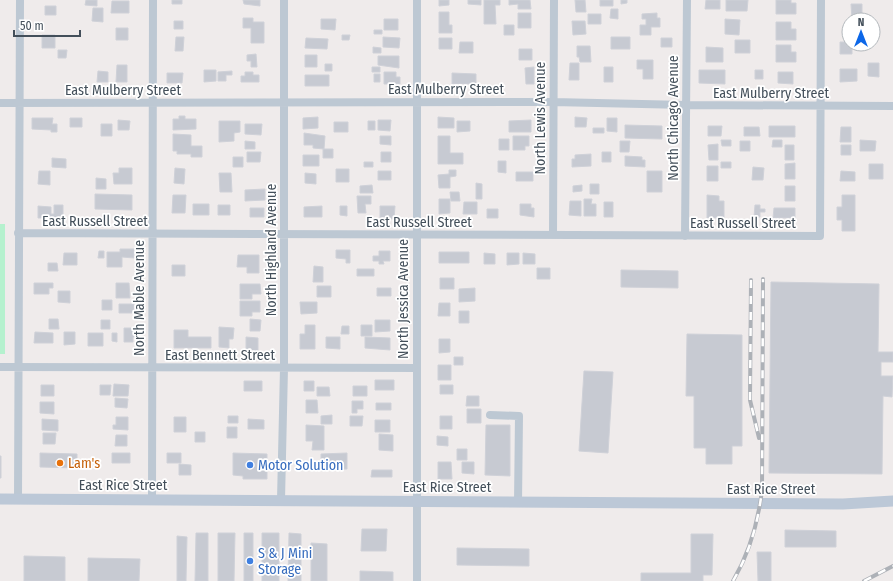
<svg xmlns="http://www.w3.org/2000/svg" width="893" height="581" font-family="'Fira Sans Condensed',sans-serif">
	<rect width="100%" height="100%" fill="#efebeb"/>
	<path fill="#b5f1ce" d="M0,224h5v130h-5z"/>
	<path fill="#c7cad2" stroke="#cfd1d8" d="M86,0h11v6l-12,-1z
		M172,0h10v4h-10z
		M243,0h17v6l-16,-2z
		M439,0h10v5l-10,1z
		M468,0h13v5l-13,-1z
		M484,0h16v5h-5l1,19h-12z
		M509,0h21l1,9h-13v-5l-9,1z
		M575,0h10l1,12h-10z
		M600,0h13v6h-13z
		M621,0h6v3l-6,1z
		M706,0h14v9h-15z
		M726,0h22l-1,11h-21z
		M776,0h15v3h5v11h-20z
		M112,1h17v12h-18z
		M851,4h11v16h-10z
		M45,6h11v9h-11z
		M93,8h10v14l-11,-1z
		M611,9h7v10l-8,-1z
		M439,12h10v13h3v8h-13z
		M518,13h13v15h-13z
		M657,13v5h3v9h-9v8h-11v-10h6v-6h-4v-5z
		M588,14h13v10h-13z
		M243,18h10v4h11v21h-13v-15h-8z
		M321,19h15l-1,11 -14,-1z
		M384,19h14v11h-14z
		M725,19l15,1 -1,15 -14,-1z
		M174,21h9v8h-9z
		M572,21h13l1,13 -13,1z
		M776,22h15v7h5v11h-20z
		M504,25h10v10h-10z
		M873,26l6,1 -1,11h-5z
		M116,28h12v12h-12z
		M374,30h8v4h-8z
		M42,35h13v13h-13z
		M342,35h8l-1,5h-7z
		M176,37h8l-1,14h-8z
		M383,37l17,1 -1,10 -16,-1z
		M611,37h19v12h-19z
		M306,38l22,1 -1,10 -22,-1z
		M439,38h13v11h-13z
		M661,38h11v9h-11z
		M735,40h15v13h-15z
		M460,42h13v11h-14z
		M840,42h9v2h3v10h-12z
		M776,45h15v7h5v10h-20z
		M577,46h13l1,16h-11l-1,-5h-2z
		M373,47l8,1v5h-8z
		M706,47l17,1v14h-17z
		M519,49h13v11h-13z
		M58,50h9l-1,8h-8z
		M256,54l1,13h-6v-6h-4v-6z
		M305,55h12v12h-12z
		M378,56h21v12l-21,-3z
		M637,60h16v19h-10v-10h-6z
		M570,63h9v17h-10z
		M868,63h11v14l-11,-1z
		M325,64h7v7h-7z
		M117,65h10v17h-11z
		M372,67h8v5h-8z
		M534,67v17h-8l-1,-16z
		M604,67h9v15h-9z
		M840,69h17v12l-17,1z
		M204,70h12v11l-12,1z
		M699,70h26v14l-26,-1z
		M755,70h8v9h-8z
		M98,71l10,1v10h-11z
		M232,71v4h-6v6h-8v-9z
		M245,72h8v3h6v7h-18v-6h4z
		M384,72h12v5h4v7h-16z
		M778,72h15v12l-15,-1z
		M167,73h16l-1,10h-15z
		M452,73l24,1v10h-24z
		M374,74h6v8h-6z
		M305,75h24v11h-24z
		M179,116h6v3h11v10l-23,1v-11h6z
		M318,117v11l-15,1v-11z
		M438,117l16,1v10h-16z
		M575,117l12,1 -1,9h-11z
		M32,118h21l-1,6h5v8h-6v-2l-19,-1z
		M70,118h12v9h-12z
		M607,118h10v14l-10,-1z
		M118,120l12,1 -1,9h-11z
		M378,120h13l-1,11 -12,-1z
		M531,120v12h-22v-11z
		M219,121h21v11l-6,1v8l-15,1z
		M368,121h7v9h-7z
		M457,121h13v10l-13,1z
		M334,122h14v10h-14z
		M101,124h11v12h-11z
		M245,124h17l-1,11 -16,-1z
		M625,125l37,1v13l-37,-1z
		M708,126h14l-1,10h-13z
		M769,126h26v11h-26z
		M744,127h15l1,9h-16z
		M841,127h10v15h-11z
		M593,128h11v5h-11z
		M304,133l21,3 -1,13 -11,-1v-3h-9z
		M173,134l18,1v11h11v11h-11v-3h-14v-3h-4z
		M380,136h11v9l-11,-1z
		M438,136h12v17h13v11h-25z
		M513,136h16v10h-4v4h-12z
		M499,139h10v11h-10z
		M721,140h10v6h-9z
		M773,140h9v7h-10z
		M860,140l16,1 -1,10h-15z
		M245,141l10,1v7h-10z
		M620,141h10l-1,11h-9z
		M740,141h10v10h-10z
		M718,144v16h-9l-1,-15z
		M785,145h9v15h-9z
		M841,145h10v10h-10z
		M323,149h10v9h-10z
		M247,152h14l-1,10h-13z
		M381,152h10v10h-10z
		M602,152h9v10h-9z
		M591,154v12l-19,1v-8h3v-4z
		M303,155h16v11h-16z
		M625,156l17,1v3h3v7l-20,-1z
		M233,157h10v10h-10z
		M52,158l14,1v9l-14,-1z
		M498,161h8v12l-8,-1z
		M364,162h9v5h-9z
		M721,162h10v6h-10z
		M795,163v16h-10v-15z
		M869,164h14v15h-14z
		M707,166h11v15h-11z
		M753,167l11,1 -1,12h-11z
		M119,168h13v16h-18l-1,-11h6z
		M175,168l10,1 -1,15 -10,-1z
		M336,169h13v13h-13z
		M449,170h7v6l-6,1v11h-11l-1,-13 11,-1z
		M39,171h11v14l-12,-1z
		M378,171h13v9h-13z
		M647,171h15v21h-15z
		M841,171l14,1v9h-15z
		M516,172h17v9h-17z
		M219,173h12l1,19h-12z
		M305,173l11,1v10l-11,-1z
		M96,178l10,1v10h-10z
		M476,183l6,1v15h-6z
		M590,184h9v10h-9z
		M372,185l1,8h-13v-7z
		M582,185v6l-9,1v-6z
		M785,186h10v15h-10z
		M265,189v11l-20,1v-11z
		M450,192h9l1,9h-9z
		M95,194l37,1v15l-37,-1z
		M173,195h13l-1,18h-13z
		M707,195l12,1v5h5v17h-17z
		M842,195h13v36h-13v-11h-5v-13h5z
		M357,196h14v8h-6l1,9h-8z
		M439,199h11v14l-11,1z
		M584,199h8l-1,5h5v12h-12z
		M570,201h11v15l-12,-1z
		M464,202h13v12h-14z
		M604,202h9v15h-9z
		M193,204h16v11h-16z
		M520,204h11v4h3v9l-14,-2z
		M54,205h9v13h-25v-12l13,1v7h3z
		M218,205h12v10h-12z
		M755,205h5v4h5v3h-5v5h-6z
		M322,206v11h-18v-10z
		M340,206h7v10l-7,-1z
		M380,206h15l-1,13 -14,-1z
		M250,208h14v9h-14z
		M774,208h21v10h-22z
		M487,209h11v9h-11z
		M120,249h14v9l-12,-1v10h-15v-15h13z
		M336,250h14v13h-4v-4l-10,-1z
		M99,251h5v7h-6z
		M379,251h11v10h-7l1,3h-5v-3h-6v-5h6z
		M439,252h30v11h-30z
		M64,253h13v12h-14z
		M484,253l11,1v10h-11z
		M507,253h12v11l-12,1z
		M523,253l12,1v10h-12z
		M238,255h21v18h-12v-6h-10z
		M48,263h9l1,8h-10z
		M172,265h13v11h-13z
		M314,266l9,1v15h-10z
		M537,268h13v11h-13z
		M357,269h17v7h-17z
		M621,270l57,1v17l-57,-1z
		M440,278h14v11h-14z
		M771,282l108,2 -1,68h15v10h-12v14h12l-1,21 -9,-1 -1,78 -113,-1z
		M34,283h19v5h-4v6h-15z
		M116,283h13l1,15h-14z
		M240,284h20l1,10h-9v5h-12z
		M317,286h14v11h-14z
		M377,288h14v8h-14z
		M475,288v13l-16,1v-13z
		M58,291h12v12l-12,-1z
		M102,300h10v10h-10z
		M240,301h20v11h-8v4h-12z
		M300,302h17v11l-16,1z
		M439,303h11v13h-12z
		M119,304h15v9h-15z
		M459,311h10v12h-10z
		M49,319h9l1,10h-10z
		M250,319l11,1 -1,11h-10z
		M101,320h9v9h-9z
		M375,320h15v11l-15,1z
		M305,325h10v24h-15v-15h5z
		M361,325h11v11h-11z
		M342,326h7v8h-8z
		M219,327l15,1 -1,11h-4v9l-10,-1z
		M124,328h11v9h-2v5h-9z
		M174,330h14v7h23v11h-37z
		M35,332l18,1v10h-19z
		M64,332h11v12l-11,1z
		M88,333h15v13h-15z
		M112,333h5v9l-5,-1z
		M687,334l55,1v111h-10v18h-26v-16h-12v-52h-8z
		M246,337l12,1v14h-12z
		M326,337h14v12l-14,-1z
		M365,337l25,1v12l-25,-2z
		M439,339h11v13l-11,1z
		M454,357h9v8h-9z
		M438,365h13v15h-13z
		M584,371l29,1 -5,81 -29,-2z
		M375,380h19v10h-19z
		M244,381h18v10h-18z
		M304,381h10v10h-10z
		M114,384l15,1 -1,11h-15z
		M41,385h13v11h-13z
		M100,385h11l-1,10h-10z
		M440,385h13v9h-13z
		M353,386h14v10h-14z
		M317,387h12l1,9h-13z
		M467,396h12v10h-13z
		M115,398l13,1 -1,9 -12,-1z
		M306,400h11l1,13h-12z
		M352,401h11v8h-6v4h-5z
		M40,402h14v12l-14,-1z
		M376,403h15v7h-15z
		M467,409h14v14h-14z
		M332,415v9h-11v-8z
		M228,416h10v7h-10z
		M350,416h13l-1,10h-12z
		M440,416h12v13h-12z
		M116,417h12v13l-15,-1v-4h3z
		M174,417h12v15h-12z
		M42,419l16,1v11l-16,-1z
		M248,419l16,1v9h-16z
		M375,420h15v12h-15z
		M306,425l18,1v24h-12l1,-9h-7z
		M486,425h24v51l-25,-1z
		M227,427h10v11h-10z
		M195,432h10v10h-10z
		M43,433h13l-1,11h-12z
		M379,434l14,1v16l-14,-1z
		M116,435h11v11h-12z
		M437,436l11,1v9l-11,-1z
		M457,449h10v11h-10z
		M40,453l37,1v14l-37,-1z
		M112,453h18v10h-18z
		M167,453h14v10h-14z
		M233,453l34,1v25h-24v-3l-10,-1z
		M347,453v16l-26,1v-16z
		M0,456h1v22h-1z
		M438,462h13l1,17h-14z
		M462,462h12v12l-12,-1z
		M179,464l12,1v10h-12z
		M372,470h20v7h-21z
		M362,529h25l-1,22h-25z
		M785,530l51,1v16h-51z
		M196,533h12v48h-13z
		M218,533h17l-1,48h-16z
		M244,533h9v48h-9z
		M262,533h17v48h-17z
		M289,533l12,1v47h-13z
		M691,534h22l-1,41h-9v6h-62v-8h50z
		M177,536l10,1 -1,44h-9z
		M311,543l16,1v37h-16z
		M457,548l72,1v17l-72,-1z
		M757,552h14v29h-13z
		M24,556l41,1v24h-41z
		M88,558l52,1 -1,22h-51z
		M360,571l33,1v9h-33z"/>
	<g fill="none" stroke-linecap="round" stroke-linejoin="round">
		<path stroke="#bdc8d3" stroke-width="8" d="M417,0v581
			M0,103l553,-1 133,3 207,1
			M18,233l802,3 1,-236
			M553,235l1,-235
			M685,236l2,-236
			M0,367l417,1
			M490,415l29,1 -1,87
			M18,499l2,-499
			M152,500l1,-500
			M281,500l3,-132v-368"/>
		<path stroke="#bcc8d7" stroke-width="11" d="M0,499l843,5 50,-3"/>
		<defs>
			<path id="rail" d="M751,280l-1,120 9,38
				M733,581c17,-29 25,-58 29,-91l1,-211
				M864,581l29,-15"/>
		</defs>
		<use href="#rail" stroke="#adb1b7" stroke-width="4"/>
		<use href="#rail" stroke="#fff" stroke-width="2.5" stroke-dasharray="8" stroke-linecap="butt"/>
	</g>
	<circle fill="#e8710a" stroke="#fff" stroke-width="1.5" cx="60" cy="463" r="4"/>
	<g fill="#3f7fe0" stroke="#fff" stroke-width="1.5">
		<circle cx="250" cy="465" r="4"/>
		<circle cx="250" cy="561" r="4"/>
	</g>
	<g text-anchor="middle" stroke-width="3.5" stroke-linejoin="round" paint-order="stroke">
		<g font-size="14" fill="#434f5a" stroke="#fff">
			<text x="446" y="94">East Mulberry Street</text>
			<text x="123" y="95">East Mulberry Street</text>
			<text x="771" y="98">East Mulberry Street</text>
			<text transform="translate(540 118) rotate(-90)" y="5">North Lewis Avenue</text>
			<text transform="translate(673 118) rotate(-90)" y="5">North Chicago Avenue</text>
			<text x="95" y="226">East Russell Street</text>
			<text x="419" y="227">East Russell Street</text>
			<text x="743" y="228">East Russell Street</text>
			<text transform="translate(271 250) rotate(-90)" y="5">North Highland Avenue</text>
			<text transform="translate(139 298) rotate(-90)" y="5">North Mable Avenue</text>
			<text transform="translate(403 299) rotate(-90)" y="5">North Jessica Avenue</text>
			<text x="220" y="360">East Bennett Street</text>
			<text x="123" y="490">East Rice Street</text>
			<text x="447" y="492">East Rice Street</text>
			<text x="771" y="494">East Rice Street</text>
		</g>
		<g font-size="14" fill="#c56008" stroke="#fff" text-anchor="start">
			<text x="68" y="468">Lam's</text>
		</g>
		<g font-size="14" fill="#366cbe" stroke="#fff" text-anchor="start">
			<text x="258" y="470">Motor Solution</text>
			<text x="258" y="558">S &amp; J Mini<tspan x="258" dy="16">Storage</tspan></text>
		</g>
	</g>
	<g transform="translate(861 32)"><circle r="19" fill="#ffffff" stroke="#b4b9bd"/>
	<path d="M0-3L7 15L0 10L-7 15Z" fill="#0c67e8"/>
	<text y="-6" font-size="11" font-weight="bold" text-anchor="middle" fill="#434f5a">N</text>
	</g>
	<path d="M14 30v6h66v-6" fill="none" stroke="#434f5a" stroke-width="2"/>
	<text x="20" y="30" font-size="12" fill="#434f5a" stroke="#ffffff" stroke-width="3" paint-order="stroke">50 m</text>
</svg>
